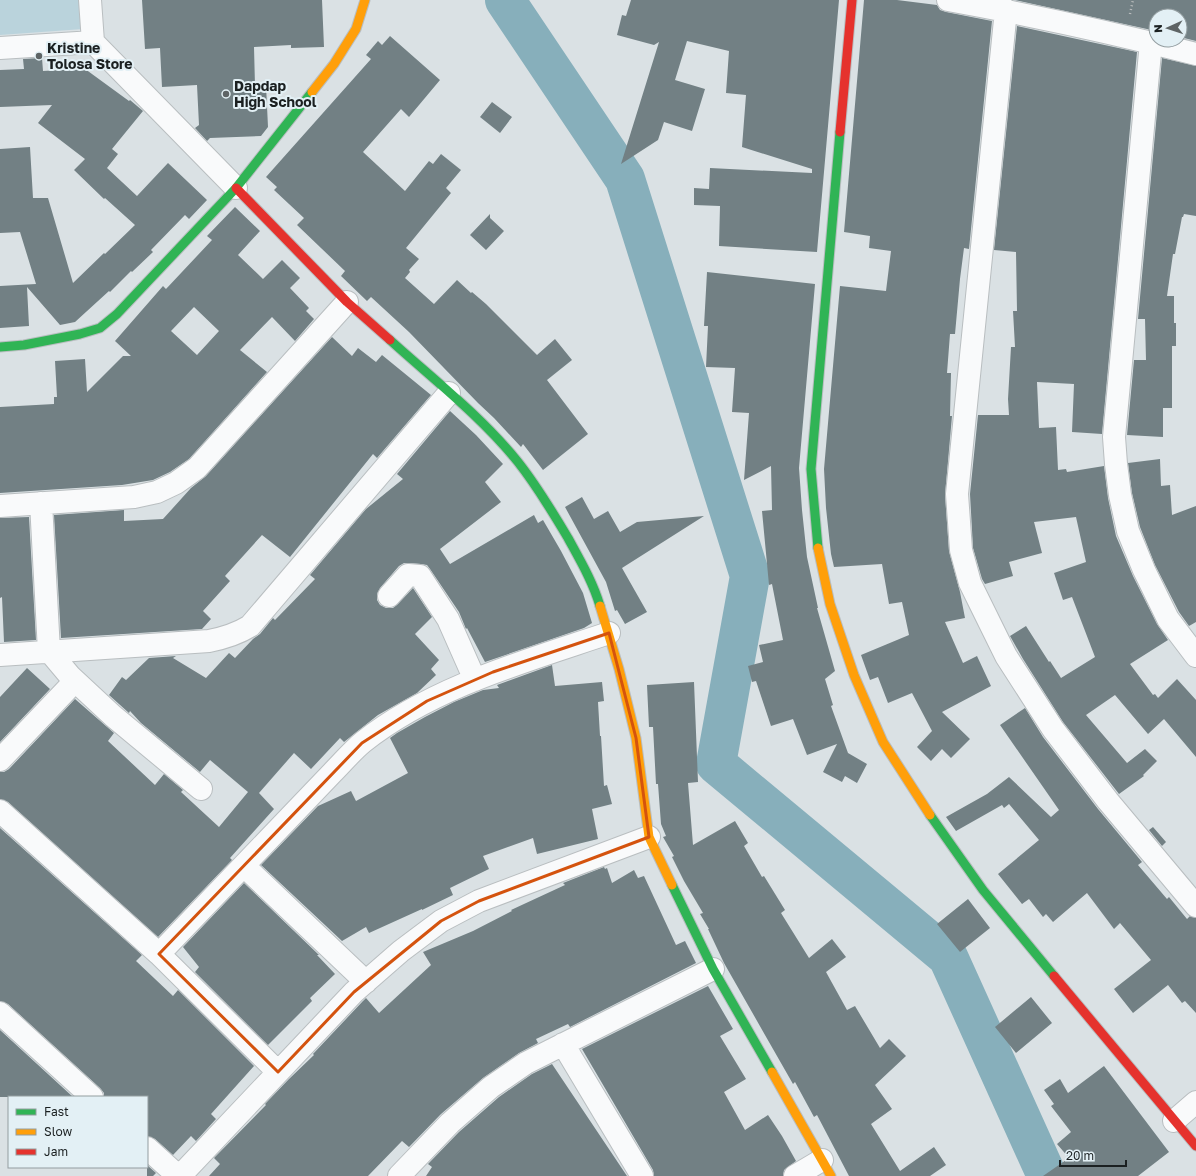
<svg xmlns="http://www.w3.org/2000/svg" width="1196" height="1176" font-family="'Golos Text',sans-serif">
	<rect width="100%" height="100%" fill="#dae1e4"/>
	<path fill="#bad3dc" d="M0,0h81l2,29 -83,6z"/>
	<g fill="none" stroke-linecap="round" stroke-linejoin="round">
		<path stroke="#87afbb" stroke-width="40" d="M505,0l120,179 125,397 -34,188 232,193 99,219"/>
	</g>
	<path fill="#728084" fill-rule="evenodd" d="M142,0h180l2,47 -33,1v-3l-37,2 1,39 11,-1 2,42 -7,9 -51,2 -3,3 -12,-13 4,-3 -2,-40 -35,2 -2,-39 -15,1z
		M631,0h208l-22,252 -98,-6 1,-40 -26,-1v-17l15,1 1,-21 102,5v-4l-70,-22 4,-52 -20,-2 3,-42 -42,-10 -12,39 30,9 -13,42 -28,-9 -6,18 -37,24 38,-122 -5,3 -37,-10 5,-20 4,1z
		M864,0h33l40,5 3,5 6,2 46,9 -23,228 -5,-1 -4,31 -5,55h-5l-3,39h4l-1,43h2l-7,79 4,56 11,41 5,26 -20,4 18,41 14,-7 14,30 -49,26 28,27 -19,19 -9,-9 -11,12 -14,-14 15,-16 -20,-38 -24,10 -10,-26 -8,3 -9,-25 48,-20 -7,-33 -13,2 -7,-40 -48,3 -3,-13 -5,-46 -2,-39 16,-183 46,5 5,-40 -22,-3 1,-12 -26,-4z
		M1015,0h181v41l-16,-4v-21h-24v15z
		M1017,26l120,26 -35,382 -30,-2 2,-48 -37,-2 2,46 17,-1 2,43 8,-1 1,3 37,-6 4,32 8,38 17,40 24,48 11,16 -38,24 23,31 2,-1 3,4 19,-19 19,21v57l-32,-38 -16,15 -33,-39 -29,20 41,48 18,-14 12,12 -14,14 1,1 -25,18 -56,-72 -40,-63 -13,-23 16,-10 23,36 1,-1 11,17 34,-21 -23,-60 -9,3 -9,-27 32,-11 -10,-45 -42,5 8,31 -33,9 4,14 -28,8 -3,-5 -9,-31 -3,-54 8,-79h31l-1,-16 3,-52h4l-2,-36h4l-1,-59 -22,-2z
		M390,36l50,44 -31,37 -8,-8 -38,43 42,39 24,-30 4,3 8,-10 20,16 -15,18 5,5 -45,55 13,11 -10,11 1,2 -5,6 29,26 23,-24 14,13 1,-1 14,12 51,51 18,-16 17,21 -25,20 41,54 -45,36 -20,-26 -2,3 -27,-29 -16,-15 -69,-71 -38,-35 -4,4 -26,-25 4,-5 -48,-46 7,-7 -30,-28 3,-3 -11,-10 105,-118 -5,-4 12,-14 4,4z
		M42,58l1,13 36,-2 2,-3 48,35 1,-1 13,11 -31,38 6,5 -11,14 30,28 31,-33 39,37 -18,19 -4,-4 -34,35 2,2 -21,20 -1,-1 -21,21 -1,-1 -34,31 -15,3 -33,-38 2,39 -29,2v-42l36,-2 -16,-52 -20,1v-84l30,-2 3,51h15l25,85 31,-30 1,1 30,-29 -30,-27 -1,1 -30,-29 11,-11 -47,-36 14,-18 -52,2v-37l24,-1 -1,-10z
		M1162,58l34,8v150l-12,-2 -1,3h-1l-7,37h-2l-6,42h7v27h2v23h-4v62h-9v29l-36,-2 7,-75h12l-1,-41h-7z
		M492,102l20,15 -12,16 -20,-16z
		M235,207l25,24 -22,24 25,24 19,-19 18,18 -10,10 19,20 -3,3 8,8 -19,22 -23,-24 -32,33 27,22 -78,87 -19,13 -17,8 -31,5 -122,8v-86l54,-3v-7h3l-2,-36 30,-2 2,33 36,-36h8l-16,-15 48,-55 3,3 46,-49 -5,-4zM194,307l25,24 -22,24 -26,-24z
		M490,214v4l14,13 -18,19 -16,-15z
		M707,272l108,12 -16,184 3,42 5,47 11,51h-1l18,63 -10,8 8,26 -2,1 17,47 19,11 -10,19 -12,-7 -3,6 -19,-10 14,-28 -30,11 -14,-36 -22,7 -15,-45 -4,1 -4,-16 15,-4 -4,-17 24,-5 -11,-56 -3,1 -7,-74 10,-1 -1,-44 -27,14 5,-67 -17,-1 3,-44 -29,-1 2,-41h-4z
		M332,337l20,19 6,-8 18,14 6,-7 49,40 -54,63 -4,-4 -83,103 -28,-22 -37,41 5,5 -27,30 8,8 -9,10 -141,9 -7,-123 70,-5v11l39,-2 28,-31 15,-12z
		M450,411l26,24 27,29 -18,18 16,20 -61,47 10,15 84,-49 4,8 5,-3 18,31 22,42 9,30 -8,5 -99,34 -18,-34 -1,1 -7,-17 -29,-43 -3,-4 -6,-1 -12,-1h-5l-5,3 -19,22 -3,6v6l3,5 6,3h7l5,-4 15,-16 19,29 -17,17 24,26 -8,9 5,6 -19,18 -39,22 -34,27 -4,-4 -29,31 -17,-16 -35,40 15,16 -44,49 2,2 -74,77 -150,-135 -8,-3v-27h4l5,-3 66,-70 39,34 -6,8 47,44 9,-11 19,16 -2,2 38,35 29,-35 -38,-32 -10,12 -59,-49 -11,-12 -1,2 -20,-18 13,-18 4,3 23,-22 27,-2 -3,2 33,20 23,-25 6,5 18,-19 7,-5 13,-16 2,2 40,-41 -5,-4 56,-66 37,-30 -6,-5z
		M1160,459l1,27 9,-1 2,30 24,-9v116l-7,4 -10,-14 -24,-47 -15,-38 -8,-34 -4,-30z
		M582,497l12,22 14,-8 12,21 17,-10 67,-6 -82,52 25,44 -22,12 -8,-14 -2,1 -9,-29 -41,-75z
		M29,517l7,123 -32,2 -2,-45 -2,1v-80z
		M552,665l3,21 47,-4 2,19 -6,1 2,34h1l3,50 3,-1 5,19 -20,5 6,30 -61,15 -4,-16 -50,18 6,13 -39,19 3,7 -31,15v-1l-53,24 -3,-6 -24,14 -81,-76 57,-59 33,-15 5,10 52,-28 -18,-35 7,-5 28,-16 29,-15 29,-12 16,-2 -2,-3z
		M27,668l23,21 -50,53v-45z
		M694,682l4,100 -10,1 5,62 42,-24 13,22 -4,3 18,31 2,-1 21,34 -4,3 28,45 23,-19 14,18 -20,15 21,38 8,-4 25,42 9,-9 17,17 -31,29 17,24 -21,15 29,47 34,-24 12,18 -16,11h-81l-32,-61 -3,2 -19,-35 -2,2 -69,-121 -16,-34h1l-9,-15 3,-1 -19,-32 -12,-24 2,-1 -11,-19 3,-1 -5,-12 -3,-40h-2l-3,-57h-4l-2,-42z
		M1025,708l18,29 55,72 44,53 -4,3 29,34 2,-2 18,22 3,-3 6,2v95l-11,-12 -3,2 -14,-18 -35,28 -19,-24 37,-29 -31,-37 -6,6 -27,-36 -34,29 -7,-8 -3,3 -14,-18 -7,5 -24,-30 41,-34 -30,-36 -5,4 -2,-3 -46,26 -10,-14 41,-23 22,-17 42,40 8,-7 -59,-85z
		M1153,827l13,15 -4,4 -13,-16z
		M0,828l142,127 -6,6 37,35 5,-6 76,76 -43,48 5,5 -20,22 -5,-5 -18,19 -18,-16 -8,-3v-39h-43v-4l-4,-5 -92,-84 -8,-3z
		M604,867l1,2 2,-1 5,15 22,-13 4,8 6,-2 32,69 9,-4 11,22 -126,64 -2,-3 -32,15 2,4 -19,10 -36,25 -42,36 -32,33 -7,-6 -34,35h-159l11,-12 -6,-6 52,-53 -1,-1 24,-25 25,-24 -1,-1 50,-53 3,-3 13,15 52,-48 -8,-13 50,-21 39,-20 -1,-1 54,-25 -2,-2z
		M244,883l75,72h-2l18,19 -25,24 2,3 -44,44 -73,-73 4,-5 -16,-20z
		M968,899l22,29 -30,24 -23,-28z
		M708,986l25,43 -13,7 26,43 -22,13 21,38 23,-15 14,21 14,25 -12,9 -1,6h-129l-1,-6 -71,-121z
		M1031,997l21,26 -36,30 -21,-26z
		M0,1030l73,67h-73z
		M552,1064l75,112h-201l6,-9 -4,-3 31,-32 40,-35 33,-23z
		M1104,1066l65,86 -31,24h-95l26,-18 -12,-14 14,-12 -20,-26 3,-2 -10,-14 16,-11 8,14z
		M147,1165l9,8 -3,3h-6z"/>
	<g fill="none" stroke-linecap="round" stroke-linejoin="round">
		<defs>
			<path id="street" d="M948,0c83,15 166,33 248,54
				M1006,10l-49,484 4,56 9,33 36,73 47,73 55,72 88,105
				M93,42l143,146
				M1151,42l-37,395 2,27 4,31 8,36 16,39 24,49 28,37
				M0,48l93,-6 -3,-42
				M41,503l8,148 21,25 43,40 88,73
				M0,506l134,-9 23,-5 19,-9 21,-15 150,-166
				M389,596l19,-21 12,1 28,43 27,61
				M0,655l209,-14c15,-3 28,-7 41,-15l199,-233
				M0,760l75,-79
				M0,811l159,143 119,118
				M244,866l122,116
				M159,954l174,-182c10,-10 19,-21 30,-30 69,-55 163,-81 246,-109
				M0,1013l92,84
				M563,1044l79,132
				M1174,1121l22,-19
				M147,1148l31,28
				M180,1176l174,-184 47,-41 40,-30 38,-20 170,-64
				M399,1176l51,-53 41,-36 35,-24 187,-94
				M795,1176l27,-16"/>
			<path id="fast" d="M390,340c43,39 91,76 128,122 19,24 34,49 50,76 12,22 25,44 32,68
				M0,347l24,-2 56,-11 20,-6 17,-14 119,-126 76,-96
				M818,548l-7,-79 29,-337
				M930,815l53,75 71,86
				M672,885l41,84 59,103"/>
			<path id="slow" d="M312,92l22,-28 22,-35 9,-29
				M818,548l12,56 24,71 29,67 47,73
				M600,606l19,63 17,69 13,99 23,48
				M772,1072l59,104"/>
			<path id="jam" d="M840,132l12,-132
				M236,188l111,114 43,38
				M1054,976l142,170"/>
		</defs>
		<use href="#street" stroke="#b9bec0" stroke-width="24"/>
		<use href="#fast" stroke="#b9bec0" stroke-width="11"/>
		<use href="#slow" stroke="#b9bec0" stroke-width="11"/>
		<use href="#jam" stroke="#b9bec0" stroke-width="11"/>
		<path stroke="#bcbebf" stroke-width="2.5" stroke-dasharray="1 3" stroke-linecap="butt" d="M1130,14l3,-14"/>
		<use href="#street" stroke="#f9fafb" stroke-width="22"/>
		<use href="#fast" stroke="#30b455" stroke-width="9"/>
		<use href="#slow" stroke="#ff9f0a" stroke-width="9"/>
		<use href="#jam" stroke="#e5322d" stroke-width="9"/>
	</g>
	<path fill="none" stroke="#d4530e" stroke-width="3" stroke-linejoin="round" d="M609,633l27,105 13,99 -170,64 -38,20 -87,71 -76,80 -119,-118 203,-211 65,-42 66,-29z"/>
	<g fill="#5e6465" stroke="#e3f0f5" stroke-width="1.5">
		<circle cx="39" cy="56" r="4"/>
		<circle cx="226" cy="94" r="4"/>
	</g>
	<g text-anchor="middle" stroke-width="4" stroke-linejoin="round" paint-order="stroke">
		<g font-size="14" font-weight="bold" fill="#1b2021" stroke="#e3f0f5" text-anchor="start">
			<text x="47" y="53">Kristine<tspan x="47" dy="16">Tolosa Store</tspan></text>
			<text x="234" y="91">Dapdap<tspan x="234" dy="16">High School</tspan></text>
		</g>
	</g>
	<rect x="8" y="1096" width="140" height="72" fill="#e3f0f5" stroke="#939da0"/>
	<rect x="16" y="1109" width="20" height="6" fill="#30b455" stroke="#939da0"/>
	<text x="44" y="1116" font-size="12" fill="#1b2021">Fast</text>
	<rect x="16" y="1129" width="20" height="6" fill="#ff9f0a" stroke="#939da0"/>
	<text x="44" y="1136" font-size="12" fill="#1b2021">Slow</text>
	<rect x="16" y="1149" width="20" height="6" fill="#e5322d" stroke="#939da0"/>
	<text x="44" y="1156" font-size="12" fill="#1b2021">Jam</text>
	<g transform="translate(1168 28) rotate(267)"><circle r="19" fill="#e3f0f5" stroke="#939da0"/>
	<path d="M0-3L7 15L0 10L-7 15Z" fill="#5e6465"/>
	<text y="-6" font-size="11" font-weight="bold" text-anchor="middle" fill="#1b2021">N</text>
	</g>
	<path d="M1060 1160v6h66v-6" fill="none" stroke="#1b2021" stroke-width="2"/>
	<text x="1066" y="1160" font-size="12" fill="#1b2021" stroke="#e3f0f5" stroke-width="3" paint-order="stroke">20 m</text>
</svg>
